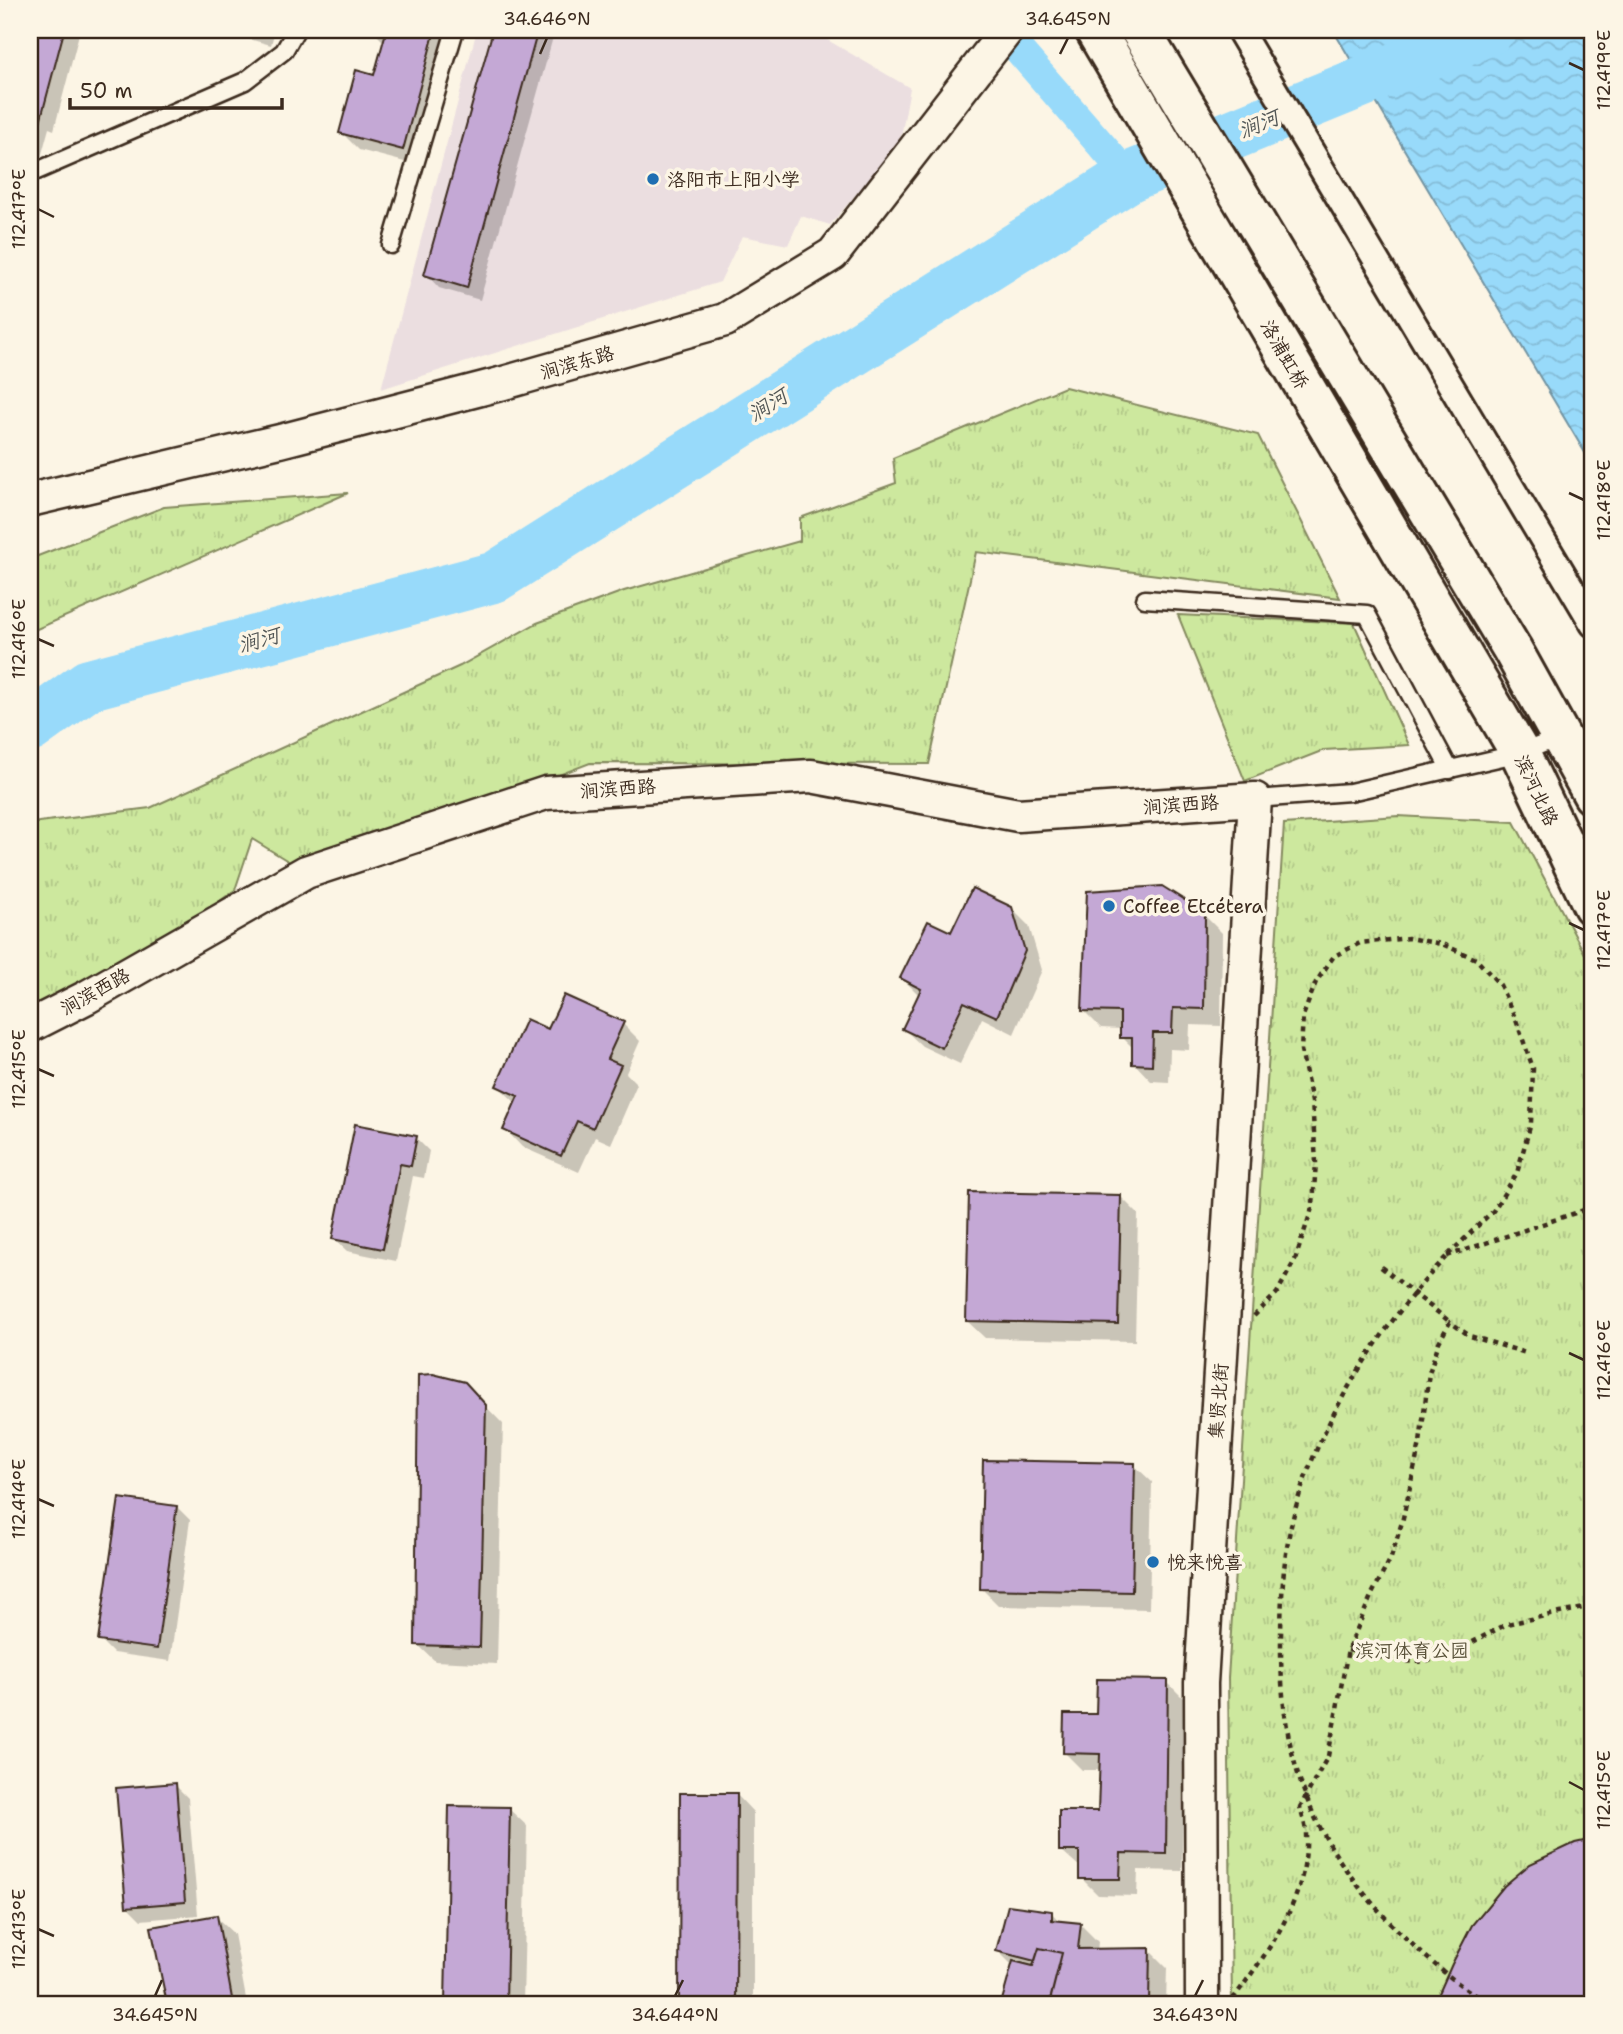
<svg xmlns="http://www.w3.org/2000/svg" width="1623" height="2034" font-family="'Shantell Sans','LXGW WenKai TC',sans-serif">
	<defs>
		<pattern id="grass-tufts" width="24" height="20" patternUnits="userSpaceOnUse" patternTransform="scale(1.75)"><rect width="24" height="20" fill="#cde89e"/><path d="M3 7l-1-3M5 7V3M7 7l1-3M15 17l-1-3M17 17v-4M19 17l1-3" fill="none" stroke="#b1c788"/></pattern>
		<pattern id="water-waves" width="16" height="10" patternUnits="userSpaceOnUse" patternTransform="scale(1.75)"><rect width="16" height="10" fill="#98dafa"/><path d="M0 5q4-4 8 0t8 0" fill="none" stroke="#84bbd6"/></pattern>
	</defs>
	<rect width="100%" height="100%" fill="#fcf5e5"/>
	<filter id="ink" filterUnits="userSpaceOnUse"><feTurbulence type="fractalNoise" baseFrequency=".0143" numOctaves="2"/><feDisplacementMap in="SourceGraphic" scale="14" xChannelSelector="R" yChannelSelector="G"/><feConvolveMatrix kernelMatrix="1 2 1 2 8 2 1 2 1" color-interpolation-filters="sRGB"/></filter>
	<g filter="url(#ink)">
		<path fill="#ebdee0" d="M477,30l335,1 98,57 -10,54 -70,83 -29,-9 -13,29 -46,-9 -22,46 -339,107z"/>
		<path fill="url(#grass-tufts)" stroke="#84895e" stroke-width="2" d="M1065,387l193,48 82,163 -364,-46 -47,212 -339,-1 -284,109 -54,-33 -17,51 -148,107 -57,6v-175l9,-6 111,-14 310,-142 77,-43 87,-32 176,-50v-23l96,-35 -3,-25z
			M348,493l-318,139v-73l134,-52z
			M1178,615l176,8 55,122 -85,5 -79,31z
			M1398,816l116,6 79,147v1035h-361l-4,-326 56,-854z"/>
		<path fill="url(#water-waves)" stroke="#7394a2" stroke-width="2" d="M1333,30h260v436z"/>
		<path fill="#0003" d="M30,30h50l-26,100 -5,-2 -9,33 -10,-3z
			M215,30h60l-4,15z
			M372,30h85l-37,136 -61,-16 -18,-18 34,-54 10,-35z
			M495,30h60l-75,270 -41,-12 -13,-14z
			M1011,908l18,18 13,44 -28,64 -32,-16 -22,46 -38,-18 -18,-17 16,-33 -18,-18 50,-44z
			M1204,915l18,18 -1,93 -31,-1 -1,25 -19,-1 -1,33 -18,-1 -17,-18v-14l-12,-12v-8l-21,-1 -17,-17z
			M623,1024l17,17 -14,32 11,11 -26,60 -16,-7 -16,35 -57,-25 -17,-18 11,-26 -18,-17 51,-54z
			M416,1138l13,13 -5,27 -11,-2 -17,85 -49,-10 -14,-13z
			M1121,1197l17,17 -3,127 -150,-3 -18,-17z
			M30,1210l9,9 -9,37z
			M464,1384l39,40 -6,240 -62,-3 -18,-17z
			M1134,1465l18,17 -3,127 -150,-3 -18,-18z
			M177,1507l13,13 -20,141 -57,-8 -13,-13z
			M1167,1682l18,18 -3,171 -44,-1 -1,26 -39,-1 -17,-17v-10l-20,-18 39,-37 1,-43h-19l-17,-17 33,-37z
			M175,1785l13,13 10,117 -57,5 -13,-13z
			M736,1794l17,18v192h-72l1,-209z
			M451,1808l58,1 18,17 -4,178h-76z
			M1593,1841v163h-151l-4,-4 137,-155z
			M1051,1912l10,11 20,2 17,17 -1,9 52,-1 18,18 -1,36h-163l11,-37 -16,-16z
			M216,1917l18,17 13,70h-78l-16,-75z"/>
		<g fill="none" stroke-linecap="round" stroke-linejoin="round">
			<path stroke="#98dafa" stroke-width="30" d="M1017,48l112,129"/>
			<path stroke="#98dafa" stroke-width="51" d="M30,727l58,-42 407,-108 634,-400 360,-147"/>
		</g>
		<path fill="#c4a8d5" stroke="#3b2a1e" stroke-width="2" d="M30,30l34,1 -23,87 -11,-3z
			M376,30h59l-32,120 -64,-17 17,-63 18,5 12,-43z
			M493,30h45l-71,258 -43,-13z
			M30,115l11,3 -9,36 -2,-1z
			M1162,886l43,27 -1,96 -31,-1 -1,25h-19l-1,32 -20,-1v-26h-12v-26l-38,-1 5,-120z
			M972,888l40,19 13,44 -28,66 -33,-15 -22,46 -40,-19 19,-40 -21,-11 28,-57 23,11z
			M564,995l60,27 -17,37 14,6 -28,63 -16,-7 -16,35 -58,-26 15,-34 -22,-10 30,-67 22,10z
			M355,1124l62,12 -6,30 -11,-2 -17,85 -51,-10z
			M969,1192l152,3 -3,129 -152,-3z
			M433,1374l32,8 21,23 -6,242 -65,-2 3,-270z
			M983,1460l152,3 -3,129 -152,-3z
			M119,1498l58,8 -20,143 -59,-8z
			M1097,1679l71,1 -2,174 -45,-1 -1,26h-41v-28h-20v-40h39l2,-57 -37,-1 1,-39h32z
			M176,1783l9,119 -59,5 -10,-119z
			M680,1793h57l-1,211h-57z
			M449,1806l61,1 -4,197h-61z
			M1593,1839v165h-153l-4,-4 16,-36 20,-39 32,-39 26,-22 45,-21z
			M1008,1905l44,6v9l29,3 -3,26 72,-1 -1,56h-89l-10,-3 12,-48 -23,-5 -4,13 -39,-10z
			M217,1915l16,89h-66l-16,-77z
			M1039,1948l23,5 -13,51h-48l12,-43 20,5z"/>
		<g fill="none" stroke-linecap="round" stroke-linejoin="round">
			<defs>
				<path id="service" d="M30,174l215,-93 39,-30 12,-21
					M391,245l64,-215
					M1145,599l222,15 83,156
					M1255,799l95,-7 170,-39 41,-16"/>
				<path id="pedestrian" d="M1239,30l354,594"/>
				<path id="minor" d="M30,500l250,-59 220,-57 225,-64 108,-66 174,-224
					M30,1026l57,-29 219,-125 240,-79 265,-17 207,39 237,-16 -54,884 1,321"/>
				<path id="secondary" d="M1095,30l425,723 73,153
					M1140,30l372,619 81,146"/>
			</defs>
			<use href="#service" stroke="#3b2a1e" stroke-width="21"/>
			<use href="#pedestrian" stroke="#3b2a1e" stroke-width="30"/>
			<use href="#minor" stroke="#3b2a1e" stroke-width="37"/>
			<use href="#secondary" stroke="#3b2a1e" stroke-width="44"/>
			<path stroke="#3b2a1e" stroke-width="4.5" stroke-dasharray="5 5" stroke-linecap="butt" d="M1447,1256l146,-49
				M1381,1267l69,55
				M1254,1316l23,-23 18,-33 18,-55 3,-43 -4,-60 -11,-52 2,-34 13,-34 18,-26 26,-13 48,-5 34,6 34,15 24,26 16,35 17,48 -2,55 -14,50 -24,38 -47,46
				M1348,1650l50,11 28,1 35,-14 46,-24 86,-18
				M1233,1999c36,-49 76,-101 73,-165 0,-9 -4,-18 -6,-27l28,-51 20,-106 24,-56 19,-36 11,-36 18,-79 9,-70 10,-31 11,-20 20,14 56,17"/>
			<use href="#service" stroke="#fcf5e5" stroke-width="16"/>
			<use href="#pedestrian" stroke="#fcf5e5" stroke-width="24"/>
			<use href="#minor" stroke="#fcf5e5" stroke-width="32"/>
			<use href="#secondary" stroke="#fcf5e5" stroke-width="38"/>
			<path stroke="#3b2a1e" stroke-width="4.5" stroke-dasharray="5 5" stroke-linecap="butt" d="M1446,1257c-67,71 -133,172 -155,269 -9,39 -10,81 -10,121 0,109 27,185 100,266 27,29 74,73 110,91"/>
		</g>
	</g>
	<path fill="none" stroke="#3b2a1e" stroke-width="2.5" d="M540,54l7,-16M1060,54l8,-16M1569,63l15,7M38,209l16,8M1569,493l15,7M38,639l16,7M1569,923l15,7M38,1069l16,7M1569,1353l15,7M38,1499l16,7M1569,1782l15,8M38,1929l16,7M155,1996l7,-16M675,1996l8,-16M1195,1996l8,-16"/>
	<g fill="#1f6fb2" stroke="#fcf5e5" stroke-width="2.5">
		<circle cx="653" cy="179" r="7"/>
		<circle cx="1109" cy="906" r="7"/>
		<circle cx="1153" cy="1562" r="7"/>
	</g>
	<g text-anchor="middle" stroke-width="7" stroke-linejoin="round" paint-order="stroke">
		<g font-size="19" fill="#3b2a1e" stroke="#fcf5e5" text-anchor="start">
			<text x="667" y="186">洛阳市上阳小学</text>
			<text x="1123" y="913">Coffee Etcétera</text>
			<text x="1167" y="1569">悦来悦喜</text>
		</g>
		<g font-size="19" fill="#3b2a1e" stroke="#fcf5e5">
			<text transform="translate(1285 354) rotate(60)" y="7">洛浦虹桥</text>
			<text transform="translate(577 362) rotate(-16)" y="7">涧滨东路</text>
			<text transform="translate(618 788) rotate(-4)" y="7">涧滨西路</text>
			<text transform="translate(1537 790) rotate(65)" y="7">滨河北路</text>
			<text transform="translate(1181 804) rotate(-4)" y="7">涧滨西路</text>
			<text transform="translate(95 991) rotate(-29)" y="7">涧滨西路</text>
			<text transform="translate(1218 1401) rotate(-86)" y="7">集贤北街</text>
		</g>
		<g font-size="19" fill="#585038" stroke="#fcf5e5">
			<text x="1412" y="1657">滨河体育公园</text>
		</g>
		<g font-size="21" font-style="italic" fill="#525655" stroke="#fcf5e5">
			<text transform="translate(1259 124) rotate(-22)" y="7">涧河</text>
			<text transform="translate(768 405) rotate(-32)" y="7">涧河</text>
			<text transform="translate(259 640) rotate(-15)" y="7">涧河</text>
		</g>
	</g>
	<rect width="1623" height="2034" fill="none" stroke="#fcf5e5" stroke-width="77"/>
	<path d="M70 98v10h212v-10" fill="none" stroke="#3b2a1e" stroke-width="3.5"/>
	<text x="80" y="98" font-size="21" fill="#3b2a1e" stroke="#fcf5e5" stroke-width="5" paint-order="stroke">50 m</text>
	<rect x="38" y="38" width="1546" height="1958" fill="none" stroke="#3b2a1e" stroke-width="2.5"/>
	<g font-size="18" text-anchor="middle" fill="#3b2a1e">
		<text x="547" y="25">34.646°N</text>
		<text x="1068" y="25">34.645°N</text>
		<text transform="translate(1604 70) rotate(-90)" y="6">112.419°E</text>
		<text transform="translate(19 209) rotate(-90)" y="6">112.417°E</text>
		<text transform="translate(1604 500) rotate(-90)" y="6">112.418°E</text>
		<text transform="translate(19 639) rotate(-90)" y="6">112.416°E</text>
		<text transform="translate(1604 930) rotate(-90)" y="6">112.417°E</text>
		<text transform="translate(19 1069) rotate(-90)" y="6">112.415°E</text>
		<text transform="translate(1604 1360) rotate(-90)" y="6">112.416°E</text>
		<text transform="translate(19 1499) rotate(-90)" y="6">112.414°E</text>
		<text transform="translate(1604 1790) rotate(-90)" y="6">112.415°E</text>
		<text transform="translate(19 1929) rotate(-90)" y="6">112.413°E</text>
		<text x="155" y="2021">34.645°N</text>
		<text x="675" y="2021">34.644°N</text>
		<text x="1195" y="2021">34.643°N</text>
	</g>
</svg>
